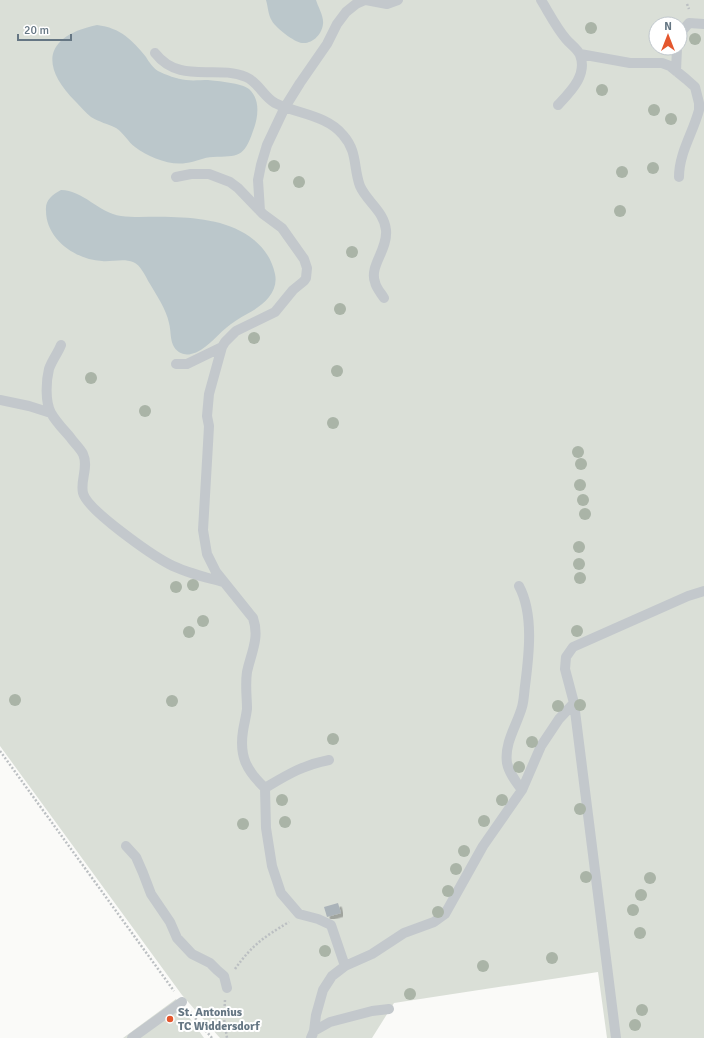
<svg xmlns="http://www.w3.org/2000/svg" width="704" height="1038" font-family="Signika,sans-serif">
	<defs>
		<filter id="shadow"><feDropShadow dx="3.5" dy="3.5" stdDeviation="0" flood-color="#0004"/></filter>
	</defs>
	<rect width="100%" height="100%" fill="#fafaf8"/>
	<path fill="#dadfd7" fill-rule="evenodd" d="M0,0h704v1038h-97l-9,-66 -204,31 -22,35h-152l-38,-43 -182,-249zM656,24h24v24h-24z
		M176,999l28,39h-81z"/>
	<path fill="#bbc7cb" d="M266,0h50c2,7 8,16 7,24 -1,10 -10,20 -21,19 -8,-1 -26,-15 -30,-22 -4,-6 -4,-15 -6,-21z
		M97,25c24,3 35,15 49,32 3,5 7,11 12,14 8,4 19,8 28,9 7,1 15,0 22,0 9,1 34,3 41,9 12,11 9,29 4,42 -9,27 -15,25 -40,26 -9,0 -18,5 -27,6 -16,3 -38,-6 -51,-16 -7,-5 -11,-14 -19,-19 -8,-4 -17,-6 -25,-11 -5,-4 -10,-10 -15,-15 -37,-37 -31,-66 21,-77z
		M61,190c22,0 38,23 60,26 16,2 33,0 50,1 29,1 60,4 83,23 11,9 18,20 21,34 4,19 -13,32 -28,40 -8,4 -15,9 -21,14 -11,9 -21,23 -35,26 -7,2 -15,-2 -18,-9 -3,-7 -2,-15 -4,-22 -3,-14 -12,-27 -19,-39 -5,-8 -9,-19 -17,-22 -9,-4 -22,0 -31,-1 -26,-1 -56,-22 -56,-50 -1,-11 6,-16 15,-21z"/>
	<path fill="#aab3b9" filter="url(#shadow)" d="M338,903l3,10 -14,4 -3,-10z"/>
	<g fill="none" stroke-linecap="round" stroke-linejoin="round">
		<path stroke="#bbbfc2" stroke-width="2.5" stroke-dasharray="2 2" stroke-linecap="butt" d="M687,4l2,5
			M0,751l174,240
			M235,969c17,-24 29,-32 54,-47
			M225,1000l-1,19 3,19
			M190,1012l22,26"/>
		<path stroke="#c3c8cc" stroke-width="10" d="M366,0l21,4 11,-4
			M541,0c8,13 15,27 25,39 4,5 12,10 14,16 8,20 -10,37 -22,50
			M680,37l2,-6 7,-8 15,1
			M155,53c25,32 61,11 91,24 12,5 18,20 29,26 22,11 52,12 68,32 15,17 10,32 17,51 7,16 24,25 26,44 2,20 -17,36 -11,52 1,6 6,11 9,16
			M580,54l50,9h32l8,3 16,13 9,8 4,16v7c-6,23 -20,43 -20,67
			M676,71l1,-23
			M176,177l15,-3h18l21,8 8,6 25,26 19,14 22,31 3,9 -1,10 -2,3 -11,9 -18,22 -39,19 -11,11 -3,5 -13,47 -2,22 2,10 -1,18 -5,86 4,24 9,18 37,46c7,20 -2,35 -6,54 -2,13 0,25 0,37 -1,8 -3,15 -4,22 -4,26 4,40 22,57
			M260,211l-2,-31 3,-15 6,-20 18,-38 15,-24 27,-39 10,-20 9,-12 10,-8 9,-4
			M61,345c-3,8 -9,15 -12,24 -3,12 -4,33 2,44 5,9 13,17 19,24 4,6 10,11 13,17 6,13 -3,26 0,39 4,17 69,62 86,71 17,9 36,13 54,18
			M176,364h11l35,-17
			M0,400l29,6 22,7
			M519,586c15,28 10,69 6,100 -1,7 -1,14 -3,21 -5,18 -18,36 -15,56 2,10 9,19 15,27
			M574,703l42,335
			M329,760c-26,5 -42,15 -64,28l1,40 6,38 9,27 18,21 19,5 13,6 14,41
			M126,846l10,11 7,16 8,21 19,28 7,16 15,16 18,9 7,7 7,6 3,12
			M314,1031l16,-9 42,-11 17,-2
			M132,1038l50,-36
			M311,1038l3,-7 2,-16 7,-25 9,-14 13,-10 27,-12 32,-21 30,-11 11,-8 38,-68 39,-56 19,-44 18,-27 15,-16 -9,-34 1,-12 7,-10 115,-51 16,-5"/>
	</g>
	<g fill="#aab4a7">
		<circle cx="591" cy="28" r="6"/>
		<circle cx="695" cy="39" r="6"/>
		<circle cx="602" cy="90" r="6"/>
		<circle cx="654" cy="110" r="6"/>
		<circle cx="671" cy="119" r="6"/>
		<circle cx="274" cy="166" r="6"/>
		<circle cx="653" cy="168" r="6"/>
		<circle cx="622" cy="172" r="6"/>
		<circle cx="299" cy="182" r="6"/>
		<circle cx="620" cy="211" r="6"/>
		<circle cx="352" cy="252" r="6"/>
		<circle cx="340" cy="309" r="6"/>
		<circle cx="254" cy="338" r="6"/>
		<circle cx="337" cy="371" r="6"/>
		<circle cx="91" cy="378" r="6"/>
		<circle cx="145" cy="411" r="6"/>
		<circle cx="333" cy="423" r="6"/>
		<circle cx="578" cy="452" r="6"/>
		<circle cx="581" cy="464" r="6"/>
		<circle cx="580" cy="485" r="6"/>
		<circle cx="583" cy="500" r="6"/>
		<circle cx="585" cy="514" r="6"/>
		<circle cx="579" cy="547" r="6"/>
		<circle cx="579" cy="564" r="6"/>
		<circle cx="580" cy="578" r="6"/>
		<circle cx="193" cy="585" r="6"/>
		<circle cx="176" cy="587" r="6"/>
		<circle cx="203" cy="621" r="6"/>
		<circle cx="577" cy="631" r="6"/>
		<circle cx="189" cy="632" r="6"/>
		<circle cx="15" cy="700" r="6"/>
		<circle cx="172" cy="701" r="6"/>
		<circle cx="580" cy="705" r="6"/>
		<circle cx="558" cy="706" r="6"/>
		<circle cx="333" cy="739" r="6"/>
		<circle cx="532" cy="742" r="6"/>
		<circle cx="519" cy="767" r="6"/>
		<circle cx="282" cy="800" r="6"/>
		<circle cx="502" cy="800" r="6"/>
		<circle cx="580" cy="809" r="6"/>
		<circle cx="484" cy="821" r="6"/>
		<circle cx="285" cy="822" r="6"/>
		<circle cx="243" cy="824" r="6"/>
		<circle cx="464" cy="851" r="6"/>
		<circle cx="456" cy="869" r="6"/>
		<circle cx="586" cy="877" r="6"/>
		<circle cx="650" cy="878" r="6"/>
		<circle cx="448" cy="891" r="6"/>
		<circle cx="641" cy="895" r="6"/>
		<circle cx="633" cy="910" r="6"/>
		<circle cx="438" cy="912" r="6"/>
		<circle cx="640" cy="933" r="6"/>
		<circle cx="325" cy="951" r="6"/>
		<circle cx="552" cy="958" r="6"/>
		<circle cx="483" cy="966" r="6"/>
		<circle cx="410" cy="994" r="6"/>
		<circle cx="642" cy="1010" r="6"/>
		<circle cx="635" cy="1025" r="6"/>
	</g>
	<circle fill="#e4572e" stroke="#fff" stroke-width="1.5" cx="170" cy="1019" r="4"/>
	<g text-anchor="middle" stroke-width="4" stroke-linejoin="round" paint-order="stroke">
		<g font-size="12" font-weight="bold" fill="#657683" stroke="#fff" text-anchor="start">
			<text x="178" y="1016">St. Antonius<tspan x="178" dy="14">TC Widdersdorf</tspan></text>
		</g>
	</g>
	<g transform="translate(668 36)"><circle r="19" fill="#ffffff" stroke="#c1c8cd"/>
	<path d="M0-3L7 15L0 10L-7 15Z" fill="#e4572e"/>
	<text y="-6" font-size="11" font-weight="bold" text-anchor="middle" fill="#657683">N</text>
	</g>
	<path d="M18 34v6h53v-6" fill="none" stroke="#657683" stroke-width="2"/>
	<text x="24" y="34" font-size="12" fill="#657683" stroke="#ffffff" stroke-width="3" paint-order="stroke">20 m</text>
</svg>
